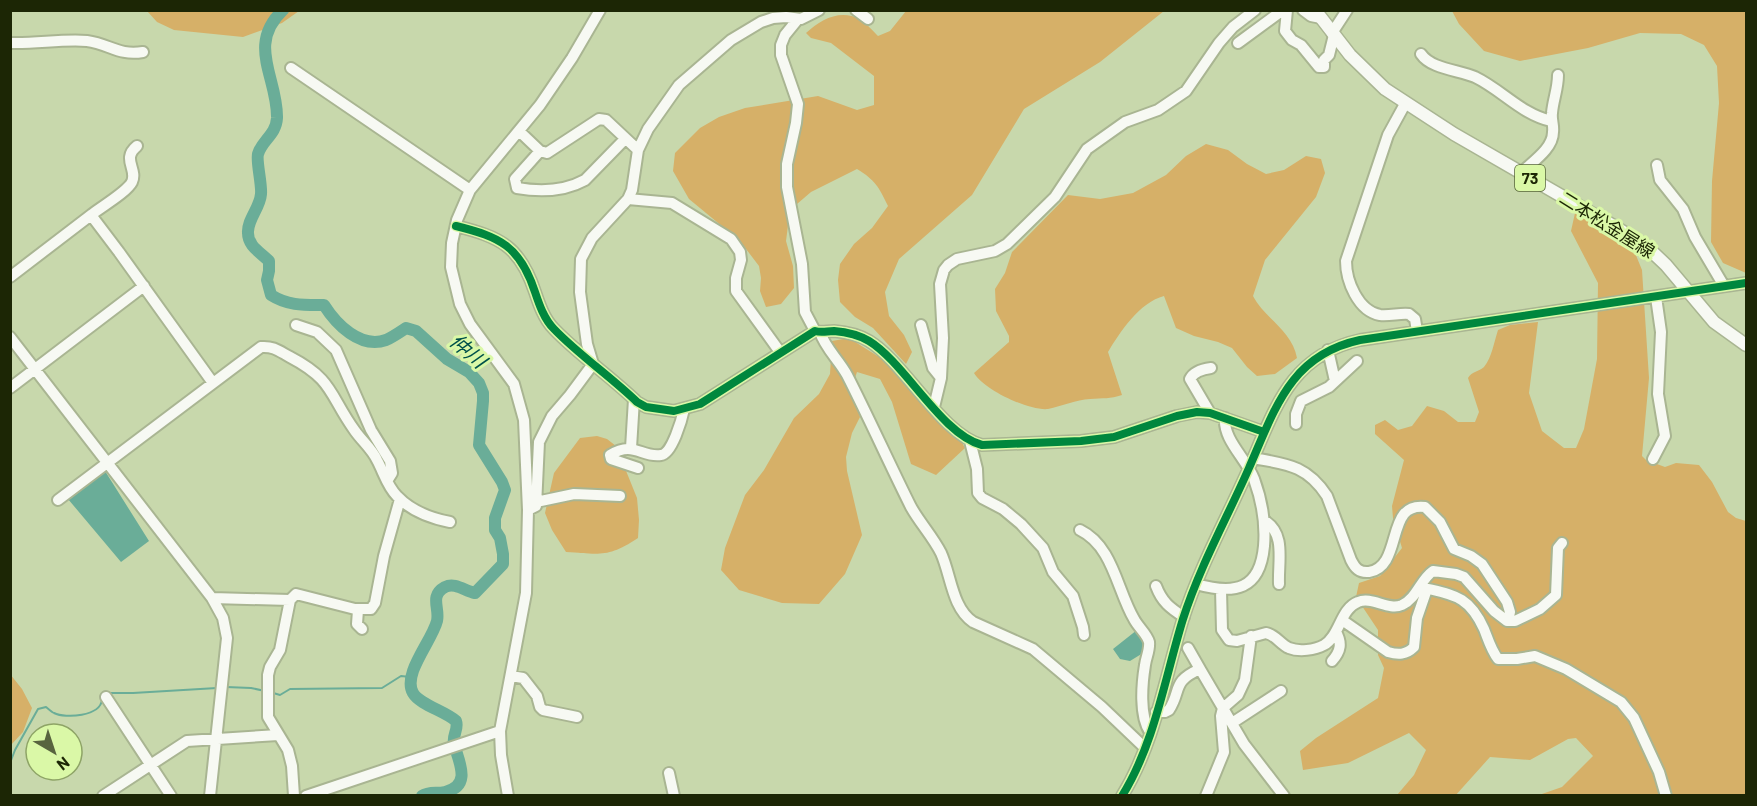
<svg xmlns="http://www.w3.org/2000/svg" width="1757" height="806" font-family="Barlow,'Noto Sans JP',sans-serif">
	<rect width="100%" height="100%" fill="#c8d8ac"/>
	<path fill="#d6b068" d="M147,11h152l-17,12 -39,14 -69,-7 -17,-8z
		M906,11h258l-64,51 -76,47 -52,86 -73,64 -14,33 4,24 15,19 8,17 -6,12 -33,-36 -18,-11 -15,-15 -2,-22 2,-16 14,-20 18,-16 16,-22c-9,-19 -13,-26 -31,-37l-46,23 -21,18 -4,31 7,25 1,22 -13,16 -15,3 -6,-16 1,-13 -2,-12 -19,-25 -51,-42 -16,-28 2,-18 25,-25 19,-11 26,-9 73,-12 39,14 17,-5v-29l-43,-33 -20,-5 -5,-5c15,-14 34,-24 54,-14 6,4 13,12 18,17l12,-5z
		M1452,11h294v262l-23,-10 -12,-21 1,-61 7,-78 -2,-37 -13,-21 -23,-11 -41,-1 -52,15 -68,13 -36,-10 -25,-27z
		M1206,144l22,6 19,14 19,10 18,-4 22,-14 15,3 4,14 -9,24 -51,63 -12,36c12,23 39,34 44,62l-22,16 -18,2 -10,-9 -15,-19 -14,-6 -24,-6 -18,-8 -12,-32c-24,6 -44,36 -56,56l14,43c-12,4 -19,3 -32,4 -14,1 -28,7 -42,10 -19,2 -64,-19 -74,-36l35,-31v-6l-13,-25 -1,-22 10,-16 7,-21 56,-57 32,4 33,-6 33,-18 20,-19z
		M1575,213l58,35 9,22 7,108 -7,78 4,4 19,7 11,-4 23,2 13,17 16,30 8,6 10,3v274h-207l23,-8 31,-31 -17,-18 -8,1 -38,21 -40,-3 -35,39 -58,-1 17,-20 12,-25 -17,-17 -61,30 -45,7 -3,-19 16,-13 62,-40 6,-30 -6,-13v-25l-22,-33 3,-14 21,-7 22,-28 -9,-30 -1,-12 12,-46 -29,-26v-9l10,-5 13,10 14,-4 15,-20 17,5 14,11h17l4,-10 -11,-34c4,-7 11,-6 16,-11 8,-10 10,-25 14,-37l12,-5 28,-3 -9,71 13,38 22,17h12l8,-19 13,-70 1,-76 -27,-52z
		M849,338l38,24 21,25 51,50 6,11 -29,27 -25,-11 -19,-62 -12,-23 -23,-7c-6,15 -1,29 3,45l-8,16 -6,24 1,14 15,64 -17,39 -26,30 -37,-1 -43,-13 -18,-20 4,-22 20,-53 19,-25 30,-52 25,-24 11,-20 2,-33z
		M597,436l10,3 9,7 21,52 2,22 -1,18c-30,20 -38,16 -72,14l-14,-22 -7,-17 9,-40 26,-35z
		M10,674l12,15 10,19 -9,24 -12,13z"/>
	<path fill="#6aad98" d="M105,471l44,70 -28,21 -53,-63z
		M1137,630l6,8v15l-13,8 -10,-2 -7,-10z"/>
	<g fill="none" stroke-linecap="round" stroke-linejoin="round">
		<path stroke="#6aad98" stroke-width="2" d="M226,687l25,1 14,3
			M270,692l10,3 10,-6 92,-1 19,-12 9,1
			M102,695l1,-2h30l84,-5
			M10,763l5,-13 23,-41 8,-2c0,0 7,6 8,6 12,6 46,3 48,-13"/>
		<path stroke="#6aad98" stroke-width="12" d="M283,10c-37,35 -5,68 -6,108 -1,17 -15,22 -19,36 -2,7 4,30 3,40 -1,14 -14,26 -13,39 0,13 12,19 21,28v10l-2,9 4,15c17,11 34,10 53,10 12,19 36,44 62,35 7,-3 14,-8 20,-12l10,3 31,28 22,13 10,11 4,10v8l-4,44 23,37 3,8 -10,28v12l5,8 3,16v10l-28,29c-10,-2 -20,-11 -30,-6 -16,9 -5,21 -8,34 -5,20 -35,53 -24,72 7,12 32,18 43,28 3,8 -4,14 -2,23 4,16 19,42 -9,48 -8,2 -16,-1 -23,4"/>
		<defs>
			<path id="minor" d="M856,10l12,9
				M1287,10l-2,21 7,9 9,5 18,22h5v-7l5,-5 5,-20
				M1303,10l8,6 10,2
				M798,19l-13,16 -4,10v10l17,49 -2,19 -9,41v23l15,77 3,48 10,19
				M1332,33l15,-23
				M10,43c26,1 52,-4 77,-2 23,3 31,15 56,11
				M1238,43l45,-33
				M1421,54c10,15 38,16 54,23 27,13 46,37 76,44
				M291,68l179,122
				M1405,104l-17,31 -42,126c0,20 12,50 34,54 10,1 20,-2 29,-1l6,5 2,12
				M519,131l21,20 7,2 52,-34 7,1 32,30
				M540,151l-25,28 2,9c23,4 48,3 68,-8l40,-41
				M1657,165l3,15 23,29 12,28 29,49
				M1521,173c11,-11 32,-24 32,-41 1,-7 -2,-12 -1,-19 1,-13 6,-24 6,-38
				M628,199l44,4 59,36 9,13 1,8 -5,18v13l44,61
				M91,215c10,-8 36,-23 41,-33 6,-13 -11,-23 5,-36
				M456,226c44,11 64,20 79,66 4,12 9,27 19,37 25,26 56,47 83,73l9,5 28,4 26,-7 115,-73c7,2 12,0 19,0 12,1 25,4 35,10 36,22 73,94 113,104l99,-4 33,-4 63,-21 20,-4 13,1 54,19
				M10,277l81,-62 28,37 94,131
				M296,325l21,7 19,18 35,80 19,31 2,12 -5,8
				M921,325l12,43 8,10
				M820,332c5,16 19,28 27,43 22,43 42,88 64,132 9,16 22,30 30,46 10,22 11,55 32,69l60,27 69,58 43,41
				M10,337l202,261 11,20 4,20 -17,158
				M1328,350l7,31
				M10,388l134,-102
				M934,407l7,-29 2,-40 -3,-54 4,-14 4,-5 9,-6 38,-8 12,-7 48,-47 32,-48 38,-27 33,-12 28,-19 33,-48 14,-16 22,-17
				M1210,413l-20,-34c4,-8 13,-10 21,-11
				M1296,424v-10l5,-13 28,-14 28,-26
				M970,441l7,28 1,24 4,5 21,11 18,15 22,24 10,24 20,24 10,31 1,8
				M631,448l3,-49
				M1253,458c33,6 54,7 74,38l24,64c4,8 8,13 18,12 26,-4 22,-42 35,-58 6,-7 13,-8 21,-7l15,15 14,27 17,7 11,8 25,38 3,10 -2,9
				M1653,459l12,-23 -7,-42 3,-62 -5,-35
				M638,468l-27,-9 -1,-4c24,-15 31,3 51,0 11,-1 21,-36 23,-46
				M58,500l203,-153c13,-1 18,4 29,10 44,23 39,38 65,74 7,10 17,18 22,29 7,13 10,26 20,36 14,15 32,22 53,26
				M536,502l38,-8 46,2
				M528,510l8,-4 3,-64 13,-26 18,-21 23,-31 -6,-20 -7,-52 1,-33 11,-21 36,-39 4,-9 6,-40 10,-21 31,-44 52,-45 30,-18 12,-4 13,-1 15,2 18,-9
				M1265,521c21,13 13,40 14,63
				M1080,530c33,16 37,60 54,89 4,8 13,15 15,23 1,8 -3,15 -4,23 -3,18 -6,51 5,67
				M1196,584c39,11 64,6 68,-38 2,-24 -2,-45 -10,-67 -8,-21 -31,-39 -29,-61
				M1156,586c6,16 14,22 28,31
				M1420,587c32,8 48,7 64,42 4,10 7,21 14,30h19l18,-3 31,13 55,33 13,16 25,54 7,24
				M1221,590l1,40 7,10 8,1 29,-8c10,2 14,11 23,15 10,4 26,2 35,-3 16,-9 16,-36 34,-43 14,-6 30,9 44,3 15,-7 18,-25 31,-34l23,3 8,3 30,34 13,10h8l25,-12 16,-14 2,-47 4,-5
				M212,598l78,2
				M358,610l-1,14 5,5
				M1342,620l46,32c10,3 18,3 26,-5l3,-29 10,-29
				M1188,648l12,21
				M1332,661c9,-10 10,-18 4,-29
				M511,676l12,2 14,18 3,11 3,3 34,7
				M106,697l65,99
				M1156,712h9l4,-2c13,-20 2,-28 31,-41l44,75 40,52
				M1232,723l49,-32
				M669,773l5,23
				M103,796l84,-55 91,-6
				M294,796l-2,-30 -4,-16 -20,-33v-42l2,-8 10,-17 10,-50 6,-6 59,15h16l4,-6 9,-47 16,-57
				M306,796l194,-65
				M508,796l-7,-41 -1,-24 26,-138 2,-83 -4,-90 -10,-36 -44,-60 -10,-20 -9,-37 1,-24 5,-23 13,-30 70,-85 32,-47 28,-48
				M1122,796c33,-53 43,-119 61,-177 17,-53 44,-101 66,-151 26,-59 41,-113 111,-128l386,-57
				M1206,796l18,-44 -3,-36 2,-8 15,-13 7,-15 6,-44"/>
			<path id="major" d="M1315,10l35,45 35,34 69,45 163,94 30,19 19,18 48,57 32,23"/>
		</defs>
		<use href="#minor" stroke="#a9b592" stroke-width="14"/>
		<use href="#major" stroke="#a9b592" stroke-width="15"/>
		<use href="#minor" stroke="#f7f9f3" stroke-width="10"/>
		<use href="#major" stroke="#f7f9f3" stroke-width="12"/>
		<defs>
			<path id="cycleway" d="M456,226c44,11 64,20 79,66 4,12 9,27 19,37 25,26 56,47 83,73l9,5 28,4 26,-7 115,-73c7,2 12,0 19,0 12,1 25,4 35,10 36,22 73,94 113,104l99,-4 33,-4 63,-21 20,-4 13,1 54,19
				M1122,796c33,-53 43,-119 61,-177 17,-53 44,-101 66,-151 26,-59 41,-113 111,-128l386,-57"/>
		</defs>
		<use href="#cycleway" stroke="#daf8a7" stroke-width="11"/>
		<use href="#cycleway" stroke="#00873e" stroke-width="8"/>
	</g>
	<g text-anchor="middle" stroke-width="6" stroke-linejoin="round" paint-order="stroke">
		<rect fill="#daf8a7" stroke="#556536" stroke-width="1.5" x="1515" y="165" width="30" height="26" rx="4.5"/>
		<g font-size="16" font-weight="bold" fill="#1c2605">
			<text x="1530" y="184">73</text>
		</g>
		<g font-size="18" fill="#1c2605" stroke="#daf8a7">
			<text transform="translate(1607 225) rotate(32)" y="6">二本松金屋線</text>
		</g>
		<g font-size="20" font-style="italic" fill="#00514a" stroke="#daf8a7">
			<text transform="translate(468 351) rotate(41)" y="7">仲川</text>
		</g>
	</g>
	<rect width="1757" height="806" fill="none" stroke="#1c2605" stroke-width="24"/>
	<g transform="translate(54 752) rotate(141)"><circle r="28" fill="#daf8a7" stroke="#8ea466" stroke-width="1.5"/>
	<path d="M0-4.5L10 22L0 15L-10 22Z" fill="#58643f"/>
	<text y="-9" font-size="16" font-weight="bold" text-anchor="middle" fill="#1c2605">N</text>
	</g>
</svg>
